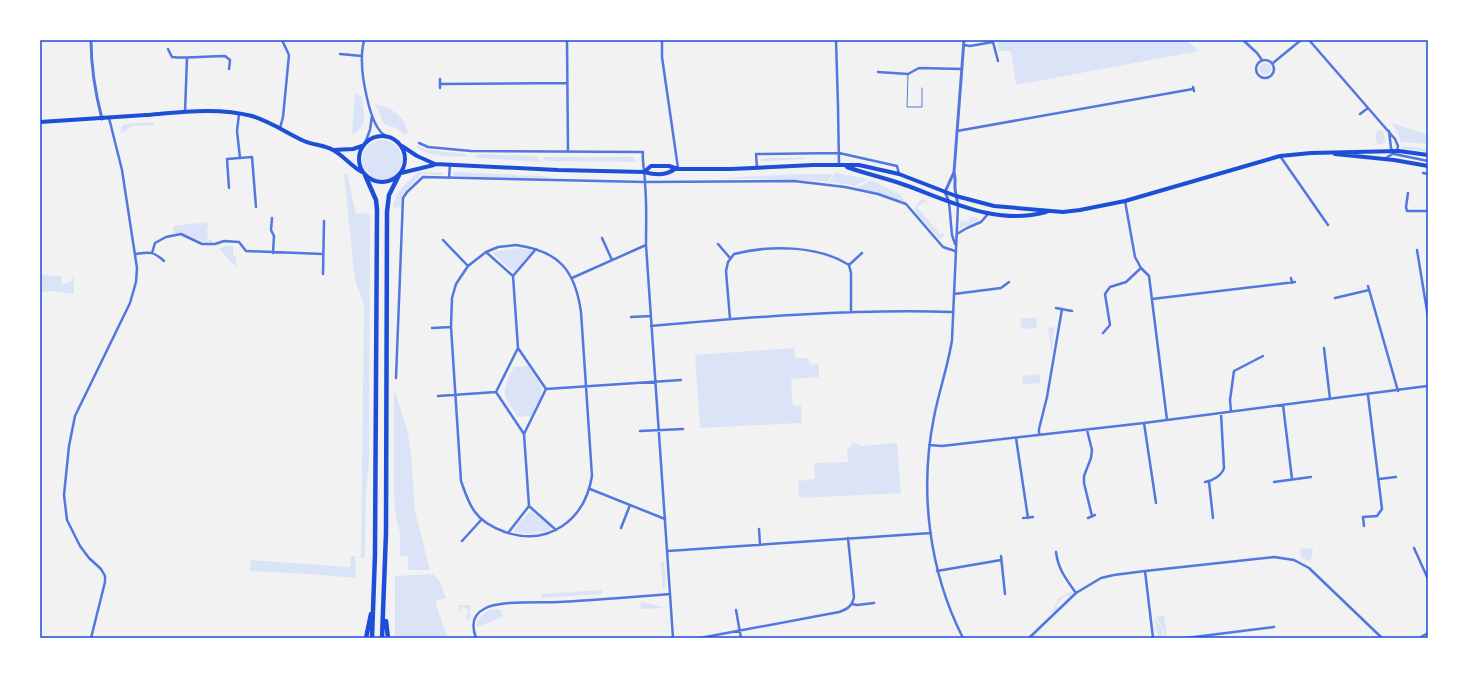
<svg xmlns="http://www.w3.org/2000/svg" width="1468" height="678" font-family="'Source Serif 4',serif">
	<rect width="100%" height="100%" fill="#f2f2f2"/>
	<path fill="#dbe4f7" d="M997,40h189l13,11 -183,34 -5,-34h-12z
		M1259 69a6 6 0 1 1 12 0a6 6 0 1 1-12 0Z
		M355,93l7,4c1,18 8,28 -10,38z
		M375,104c18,5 29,10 33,29l-3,2 -9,-7 -12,-4z
		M153,122l1,3 -23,1 -6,6 -4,1v-6l4,-3z
		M1391,123l37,12v9l-27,-2 -4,-11z
		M1378,130h3l3,4 1,9 -7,2c-3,-5 -3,-11 0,-15z
		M362 160a20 20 0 1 1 40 0a20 20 0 1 1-40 0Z
		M415,145l13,5 39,4 -1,3c-12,-1 -44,0 -51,-12z
		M1402,146l21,3 5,-1v4l-25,-3z
		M476,154l60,2 6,6 -66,-4z
		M542,157h92l1,5 -88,-1z
		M766,158h39v1l-34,2h-10v-2z
		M418,172l26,1 -3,2 -19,-1 -14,14 -6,8 -1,11 -8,1c3,-18 12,-24 25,-36z
		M453,172l89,4 11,2 -4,1 -95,-3z
		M835,173l34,6 -16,8 -1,-2 -20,-3 -4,1z
		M344,174h3l9,39 14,1 -1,246 -3,33 -1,65 -7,-1 3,-1 3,-251 -6,-18h-1l-3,-15z
		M801,174h32l-7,9 -1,-2 -108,-3z
		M871,180l29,14 5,8 -17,-6 -31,-8z
		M924,199l5,4 -4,-1 -8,5 23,27 4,-1 -1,5h-4l-25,-27c3,-6 3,-10 10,-12z
		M969,216l11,3 -4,3 -16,6v-7l9,1z
		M208,222l1,5 -2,1 1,12h4v3c-13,0 -24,-11 -38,-10l-1,-7z
		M225,246h8v10l3,1v10l-17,-18z
		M518,248l12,2 2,2 -17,21 -22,-19 1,-2z
		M40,275l21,1 1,9 9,-4 3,-5v18l-23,-3 -11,1z
		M1036,317l1,11 -15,1 -2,-10z
		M1055,327l-3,23h-1l-3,-22z
		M794,348l1,10h13l2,7 9,-1v13l-28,2 2,27 8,-1 1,18 -102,5 -5,-73z
		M528,366c18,26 17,22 3,50l-13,1c-17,-26 -17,-22 -4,-50z
		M1040,374v9l-18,2 1,-9z
		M394,389l14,43 3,22 4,57 15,59h-22v-14h-8v-23l-4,-15 -2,-20z
		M852,442l9,4 36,-3 4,50 -102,5 -1,-17 17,-2 -1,-16 34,-1 -1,-12 3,-2z
		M530,511h1l19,16v3c-12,4 -23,4 -36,2v-3z
		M1313,548l-2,12 -2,1 -8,-4 -1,-8z
		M351,556h4l1,22 -46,-4 -60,-3 1,-11 99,7z
		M661,561l3,1 2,22 -3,6z
		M433,574l7,8 6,16 -10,3v4l12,33h-53v-62z
		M602,590v4l-60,4 -1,-4z
		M1072,592v1l-3,4 -3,-2 -10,10 2,3 -8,6c10,-12 2,-16 22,-22z
		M640,602h1l26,6 -26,1z
		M459,605h11l1,2 -2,4 2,3 -2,6 -3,-2 2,-8 -5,-4 -2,6 -2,-3z
		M492,609h8l3,8 -26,10 -1,-1c3,-10 7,-14 16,-17z
		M1164,615l3,22 -2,1 -2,-11 -7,-10z
		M1154,617l8,10 1,11h-4l-2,-3z"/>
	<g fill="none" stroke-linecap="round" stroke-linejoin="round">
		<path stroke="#5277de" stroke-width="1" d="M908,74l-1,33h15v-19"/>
		<path stroke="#5277de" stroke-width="2.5" d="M364,40c-1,5 -2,10 -2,15 -1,18 7,73 24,81
			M567,40l1,112
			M662,40v17l16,111
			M836,40l2,66 1,59
			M1243,40l14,13 5,7
			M1309,40l86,99 3,7 -1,5 -11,7
			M964,45l6,1 23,-4 5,19
			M168,49l4,8c18,2 35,-1 53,-1l5,4 -1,9
			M340,54l22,2
			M1256 69a9 9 0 1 1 18 0a9 9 0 1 1-18 0Z
			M1273,63l28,-23
			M878,72l30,2 11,-6 43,1
			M440,79v9
			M440,84l127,-1
			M1193,87l1,4
			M185,112l2,-54
			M239,114l-2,17 3,27
			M1360,114l8,-6
			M280,128l3,-11 6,-62 -7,-15
			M957,131l236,-42
			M1389,131l2,17 3,6 34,7
			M365,143l5,-13 2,-14
			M419,143l9,4 43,4 172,1c-1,11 2,21 2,32 2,20 1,40 1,61l27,393
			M1280,156l48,69
			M757,167l-1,-13 83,-1 58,13 2,8
			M1423,173l5,1
			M449,178l1,-13
			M229,188l-2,-29 25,-2 4,50
			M1408,193l-2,14 1,4h21
			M1125,201l10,56 6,11 8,8 18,144
			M949,202l3,33 3,9
			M958,205l-6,135c-4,26 -13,51 -18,77 -15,74 -5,154 29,221
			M272,218l-1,12 3,6 -1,17
			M957,234l10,-6 14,-6 7,-8
			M602,238l10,22
			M443,240l25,26
			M718,244l12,14
			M516,245c43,6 59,25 65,67l11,164c-7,43 -42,71 -87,56 -11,-4 -23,-10 -30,-20 -7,-9 -10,-20 -14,-31l-10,-154 1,-29 4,-14 12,-18 18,-14 12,-5z
			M1417,250l11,67
			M486,252l27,24
			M152,253l3,-10 11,-6 15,-3 21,10h13l9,-3 15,1 7,9 77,3
			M135,254c15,-2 18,-3 29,7
			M849,265l13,-12
			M323,274l1,-53
			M513,276l5,72
			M513,276l23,-27
			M572,278l74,-33
			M1291,278l1,5
			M1368,286l30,105
			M954,294l47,-6 8,-6
			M1335,298l34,-8
			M1152,299l143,-17
			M1056,308l16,3
			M631,317l20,-1
			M730,319l-4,-48 2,-9 6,-8c35,-9 84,-9 115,11l2,8v39
			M651,326c100,-9 201,-17 301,-14
			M432,328l19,-1
			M1103,333l7,-8 -5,-31 5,-7 16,-5 15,-14
			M518,348l28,41 -22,45 -28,-42z
			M1324,348l6,51
			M396,378l7,-180 4,-6 16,-15 222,5 149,-1 51,6 33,7 28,10 37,43 12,4
			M1428,380v8
			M546,389l135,-9
			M438,396l58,-4
			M1283,405l9,74
			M1231,411l-1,-11 4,-29 29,-15
			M1144,423l12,80
			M1087,430l5,20 -1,8 -7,18v7l8,33
			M640,431l43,-2
			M524,434l5,72
			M1039,435v-6l8,-32 15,-88
			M1016,438l12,80
			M929,445l13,1 202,-23 283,-37
			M1379,479l17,-2
			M1205,482c8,-1 17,-7 19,-14l-3,-55
			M1209,482l4,36
			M1274,482l37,-5
			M590,489l75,30
			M529,506l27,24
			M1023,518l10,-1
			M1088,518l7,-3
			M1364,526l-1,-9 14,-1 5,-7 -14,-114
			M621,528l9,-23
			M759,529l1,16
			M508,533l21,-27
			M462,541l20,-22
			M1414,548l14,31
			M668,551l263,-18
			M1056,552c2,17 10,27 20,41
			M1001,556l4,38
			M937,571l64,-11
			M1145,571l8,67
			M852,604l5,1 17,-2
			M736,610l5,28
			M91,638l14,-56v-6l-4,-7 -12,-11 -9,-12 -13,-26 -3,-25 5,-49 6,-30 55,-113 6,-21 1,-14 -15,-98 -13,-52
			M476,638c-4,-11 -4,-23 8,-29 14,-9 56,-6 75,-7 37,-2 74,-5 111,-8
			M700,638l139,-26c9,-3 13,-6 15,-15l-6,-59
			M1029,638l47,-45 25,-15 13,-3 31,-4 129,-14 20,3 15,8 73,70
			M1186,638l88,-11
			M1419,638l9,-5"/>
		<path stroke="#5277de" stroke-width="3" d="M91,40c0,27 4,52 11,79
			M949,202l-4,-10 9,-20
			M958,205l-3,-16v-11l-1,-6 10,-132"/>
		<path stroke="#1d4ed8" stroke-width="4" d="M40,122c35,-2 71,-5 106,-7 35,-3 72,-8 106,1 19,6 35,17 52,25 9,4 21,4 29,9 11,6 19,17 29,22
			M359 159a23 23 0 1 1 46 0a23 23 0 1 1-46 0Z
			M402,146l15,10 18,8 123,6 86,2c11,3 21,4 31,-3
			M333,150l20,-1 9,-3
			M1335,154l59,6 34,6
			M847,167c19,7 39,11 58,18 45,16 92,41 141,27
			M644,172l7,-6h18l9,3h53l82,-4h46l40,9 57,22 38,10 69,6 17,-2 45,-9 155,-45 31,-3 88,-2 29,4
			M401,173l33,-8"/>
		<path stroke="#1d4ed8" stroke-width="4.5" d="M365,175l11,25 1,10 -2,344 -3,84
			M386,621l2,17
			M366,638l5,-24
			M382,638l4,-105 1,-321 2,-17 10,-20"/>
	</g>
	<rect width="1468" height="678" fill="none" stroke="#ffffff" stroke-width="82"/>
	<rect x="41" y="41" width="1386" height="596" fill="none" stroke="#1d4ed8" stroke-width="1.5"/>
</svg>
